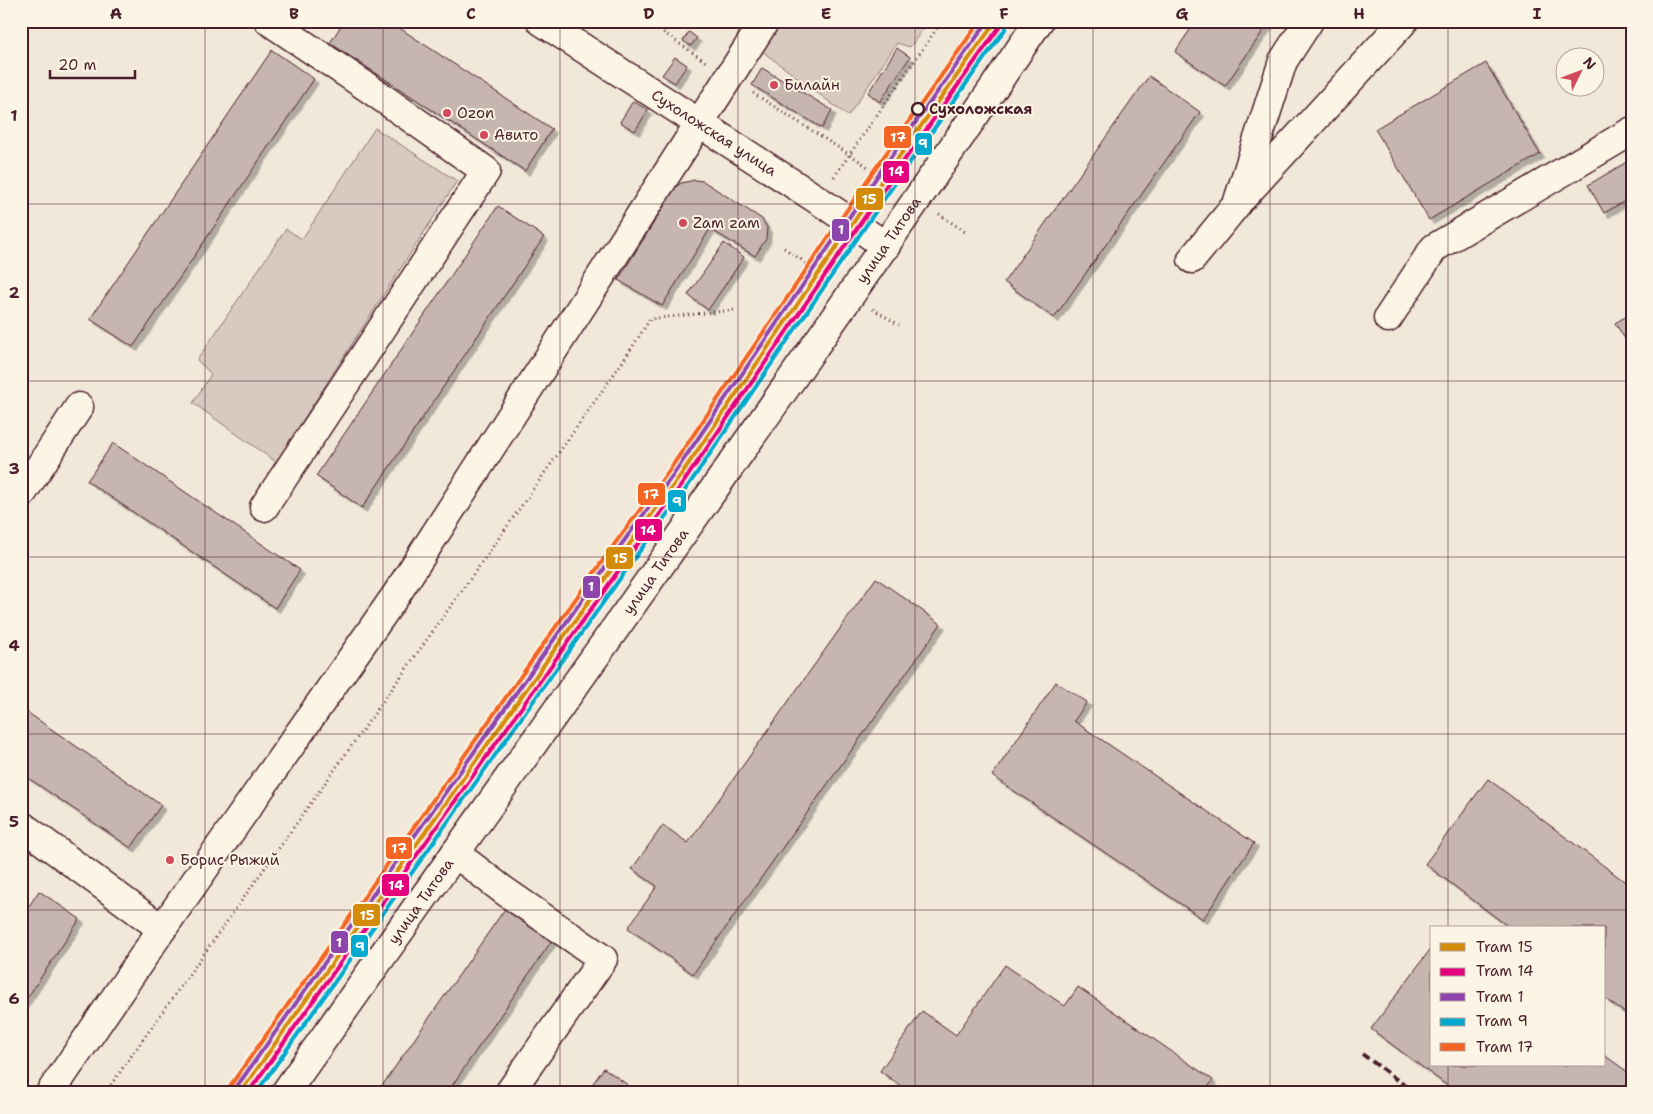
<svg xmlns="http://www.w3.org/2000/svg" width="1653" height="1114" font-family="'Shantell Sans',sans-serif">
	<defs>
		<filter id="shadow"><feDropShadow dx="4.5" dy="4.5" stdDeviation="0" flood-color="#0004"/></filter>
	</defs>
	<rect width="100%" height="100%" fill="#f1e8da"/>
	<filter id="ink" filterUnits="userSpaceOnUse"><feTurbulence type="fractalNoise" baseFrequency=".02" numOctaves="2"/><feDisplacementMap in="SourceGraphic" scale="10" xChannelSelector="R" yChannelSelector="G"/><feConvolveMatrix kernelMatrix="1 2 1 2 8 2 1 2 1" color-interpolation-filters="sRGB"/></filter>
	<g filter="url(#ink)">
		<path fill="#d8cac0" stroke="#917476" d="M775,21h154l-19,26 -13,-4 -49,73 -90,-68z
			M375,128l82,53 -181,281 -83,-59 18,-29 -14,-14 89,-131 16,10z"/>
		<path fill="#c7b6af" stroke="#4a1f2b" filter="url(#shadow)" d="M344,21h45l163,108 -27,42 -195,-128z
			M1196,21h74l-45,65 -50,-34z
			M689,32l8,6 -6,8 -8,-5z
			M897,48l13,9 -30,45 -12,-9z
			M272,50l42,29 -181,268 -43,-28z
			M675,57l12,8 -12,18 -13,-8z
			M1486,63l54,91 -111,66 -54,-91z
			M762,68l70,42 -10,18 -70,-43z
			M1149,76l51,36 -146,206 -50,-36z
			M633,101l15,9 -13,21 -15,-9z
			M1630,160l2,3v34l-28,16 -16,-28z
			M695,180l8,1 59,38 5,9 -1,11 -11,17 -45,-27 -48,77 -44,-26 58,-93 5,-4z
			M498,206l46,31 -182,271 -46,-32z
			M724,243l20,14 -36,53 -20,-15z
			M1632,313v37l-17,-27z
			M113,443l187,127 -25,38 -188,-127z
			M876,578l65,46 -248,350 -65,-46 29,-42 -25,-17 31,-44 25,18z
			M1056,682l31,20 -13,19 180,122 -51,76 -211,-143z
			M21,708l140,97 -30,43 -110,-75z
			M1488,779l144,108v131l-28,-20v-70h-94l-85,-64z
			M39,891l41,28 -59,88v-89z
			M509,903l46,33 -108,157h-70z
			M1432,947v118h172v-10l28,20v18h-175l-86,-64z
			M1005,965l60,41 13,-19 135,93 -9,13h-293l-31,-22 42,-60 34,24z
			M604,1068l35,25h-53z"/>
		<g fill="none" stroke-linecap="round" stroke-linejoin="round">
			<defs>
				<g id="minor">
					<path id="s1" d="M541,21l277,179 68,46"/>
					<path d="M1243,197l161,-176"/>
					<path d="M1192,259l45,-55 46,-143 26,-40"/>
					<path d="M1388,318l46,-70 198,-117"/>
					<path d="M21,495l58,-88"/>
					<path d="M264,507l222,-336 -119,-84 -98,-66"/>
					<path d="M21,825l141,104"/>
					<path d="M455,853l48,37 100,69 -94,134"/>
					<path d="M50,1093l112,-164 234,-334 369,-574"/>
				</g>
				<g id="major">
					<path id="s2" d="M285,1093c252,-357 509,-710 754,-1072"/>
				</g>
			</defs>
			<use href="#minor" stroke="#4a1f2b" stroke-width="31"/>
			<use href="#major" stroke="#4a1f2b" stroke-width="31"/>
			<path stroke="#4a1f2b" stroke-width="3" stroke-dasharray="1 4" stroke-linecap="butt" d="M647,21l59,41
				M753,93l105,67 36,25
				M834,177l108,-156
				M939,214l26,18
				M784,248l45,31
				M873,309l26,16
				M105,1093l382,-538 139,-198 24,-38 84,-9"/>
			<use href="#minor" stroke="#fcf5e5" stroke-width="28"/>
			<use href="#major" stroke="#fcf5e5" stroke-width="28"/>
			<path stroke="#4a1f2b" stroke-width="4" stroke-dasharray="8 4" stroke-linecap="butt" d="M1362,1054l53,39"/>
			<defs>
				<path id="tram-1" d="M240,1093l386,-544 52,-70 205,-300 113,-158"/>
				<path id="tram-2" d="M248,1093l383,-540 52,-70 205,-300 113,-158"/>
				<path id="tram-3" d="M235,1089l386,-544 52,-70 205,-300 110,-154"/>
				<path id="tram-4" d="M256,1093l380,-537 52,-70 205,-300 113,-158"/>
				<path id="tram-5" d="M230,1086l386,-544 52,-70 205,-300 107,-151"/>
			</defs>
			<use href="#tram-1" stroke="#fcf5e5" stroke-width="8"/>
			<use href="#tram-2" stroke="#fcf5e5" stroke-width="8"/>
			<use href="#tram-3" stroke="#fcf5e5" stroke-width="8"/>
			<use href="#tram-4" stroke="#fcf5e5" stroke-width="8"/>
			<use href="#tram-5" stroke="#fcf5e5" stroke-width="8"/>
			<use href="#tram-1" stroke="#d48b09" stroke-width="4"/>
			<use href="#tram-2" stroke="#e5007d" stroke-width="4"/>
			<use href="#tram-3" stroke="#8e44ad" stroke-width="4"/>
			<use href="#tram-4" stroke="#00a9ce" stroke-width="4"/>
			<use href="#tram-5" stroke="#f26522" stroke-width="4"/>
		</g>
	</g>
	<path fill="none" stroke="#4a1f2b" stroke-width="1" stroke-opacity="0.55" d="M205,21v1072M383,21v1072M560,21v1072M738,21v1072M915,21v1072M1093,21v1072M1270,21v1072M1448,21v907M21,204h1611M21,381h1611M21,557h1611M21,734h1611M21,910h1611M1448,1065v28"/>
	<g fill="#d1495b" stroke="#fcf5e5" stroke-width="2">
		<circle cx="774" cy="85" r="5"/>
		<circle cx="447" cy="113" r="5"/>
		<circle cx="484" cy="135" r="5"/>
		<circle cx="683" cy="223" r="5"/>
		<circle cx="170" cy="860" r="5"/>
	</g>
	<circle fill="#fcf5e5" stroke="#4a1f2b" stroke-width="2.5" cx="918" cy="109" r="6"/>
	<g text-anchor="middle" stroke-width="4" stroke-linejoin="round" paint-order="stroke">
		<g font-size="15" fill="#4a1f2b" stroke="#fcf5e5" text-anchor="start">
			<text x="784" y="90">Билайн</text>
			<text x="457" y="118">Ozon</text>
			<text x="494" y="140">Авито</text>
			<text x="693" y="228">Zam zam</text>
			<text x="180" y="865">Борис Рыжий</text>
		</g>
		<g font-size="15" font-weight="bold" fill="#4a1f2b" stroke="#fcf5e5" text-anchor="start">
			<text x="929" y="114">Сухоложская</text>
		</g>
		<g font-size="15" fill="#4a1f2b" stroke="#fcf5e5">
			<text dy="5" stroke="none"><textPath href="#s1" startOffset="206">Сухоложская улица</textPath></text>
			<text dy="5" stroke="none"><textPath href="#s2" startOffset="1045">улица Титова</textPath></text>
			<text dy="5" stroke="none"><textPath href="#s2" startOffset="640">улица Титова</textPath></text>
			<text dy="5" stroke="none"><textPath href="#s2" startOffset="235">улица Титова</textPath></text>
		</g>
	</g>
	<g stroke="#fcf5e5" stroke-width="2">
		<rect x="883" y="125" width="29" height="24" rx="5" fill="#f26522"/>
		<rect x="914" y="132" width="19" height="24" rx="5" fill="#00a9ce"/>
		<rect x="882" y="160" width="28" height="24" rx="5" fill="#e5007d"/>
		<rect x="855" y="187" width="29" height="24" rx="5" fill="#d48b09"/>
		<rect x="831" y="218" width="19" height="24" rx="5" fill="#8e44ad"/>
		<rect x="637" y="482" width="29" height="24" rx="5" fill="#f26522"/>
		<rect x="667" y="489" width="20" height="24" rx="5" fill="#00a9ce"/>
		<rect x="634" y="518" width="29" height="24" rx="5" fill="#e5007d"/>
		<rect x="605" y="546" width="29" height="24" rx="5" fill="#d48b09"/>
		<rect x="582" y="575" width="19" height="24" rx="5" fill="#8e44ad"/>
		<rect x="385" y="836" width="28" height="24" rx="5" fill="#f26522"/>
		<rect x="381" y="873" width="29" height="24" rx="5" fill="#e5007d"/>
		<rect x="352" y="903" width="29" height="24" rx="5" fill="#d48b09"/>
		<rect x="330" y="930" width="19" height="24" rx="5" fill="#8e44ad"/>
		<rect x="350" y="934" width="19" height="24" rx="5" fill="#00a9ce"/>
	</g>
	<g font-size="14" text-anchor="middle" font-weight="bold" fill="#fff">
		<text x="898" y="142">17</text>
		<text x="923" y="148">9</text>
		<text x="896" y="176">14</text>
		<text x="869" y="204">15</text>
		<text x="841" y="234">1</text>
		<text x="651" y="499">17</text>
		<text x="677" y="506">9</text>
		<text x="648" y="535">14</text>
		<text x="620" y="563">15</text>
		<text x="591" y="591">1</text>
		<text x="399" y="853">17</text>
		<text x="396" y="890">14</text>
		<text x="367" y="920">15</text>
		<text x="339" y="947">1</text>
		<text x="360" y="951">9</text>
	</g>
	<rect width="1653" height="1114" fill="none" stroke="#fcf5e5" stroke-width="55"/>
	<rect x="1430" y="926" width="175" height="140" fill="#fcf5e5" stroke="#b59f9b"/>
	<rect x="1440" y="943" width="25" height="8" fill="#d48b09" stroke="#b59f9b"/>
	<text x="1476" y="952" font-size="15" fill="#4a1f2b">Tram 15</text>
	<rect x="1440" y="968" width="25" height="8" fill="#e5007d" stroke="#b59f9b"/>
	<text x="1476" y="976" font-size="15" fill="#4a1f2b">Tram 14</text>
	<rect x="1440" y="993" width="25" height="8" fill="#8e44ad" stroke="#b59f9b"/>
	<text x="1476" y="1002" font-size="15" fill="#4a1f2b">Tram 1</text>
	<rect x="1440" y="1018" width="25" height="8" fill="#00a9ce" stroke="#b59f9b"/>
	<text x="1476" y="1026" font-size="15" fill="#4a1f2b">Tram 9</text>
	<rect x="1440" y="1043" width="25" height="8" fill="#f26522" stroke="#b59f9b"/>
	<text x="1476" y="1052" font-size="15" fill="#4a1f2b">Tram 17</text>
	<g transform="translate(1580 72) rotate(48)"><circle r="24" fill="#fcf5e5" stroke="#b59f9b"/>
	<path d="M0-4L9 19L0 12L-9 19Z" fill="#d1495b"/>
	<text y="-8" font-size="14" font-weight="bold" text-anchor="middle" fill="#4a1f2b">N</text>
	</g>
	<path d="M50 70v8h85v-8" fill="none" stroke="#4a1f2b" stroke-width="2.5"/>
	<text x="58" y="70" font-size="15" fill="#4a1f2b" stroke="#fcf5e5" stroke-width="4" paint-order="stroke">20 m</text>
	<rect x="28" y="28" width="1598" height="1058" fill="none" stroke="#4a1f2b" stroke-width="2"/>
	<g font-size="16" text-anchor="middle" font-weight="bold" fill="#4a1f2b">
		<text x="116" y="19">A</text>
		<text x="294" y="19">B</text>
		<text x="471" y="19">C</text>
		<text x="649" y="19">D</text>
		<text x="826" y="19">E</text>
		<text x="1004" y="19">F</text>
		<text x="1182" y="19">G</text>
		<text x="1359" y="19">H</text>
		<text x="1537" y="19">I</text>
		<text x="14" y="121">1</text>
		<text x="14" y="298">2</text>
		<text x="14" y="474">3</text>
		<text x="14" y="651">4</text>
		<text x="14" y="827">5</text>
		<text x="14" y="1004">6</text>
	</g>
</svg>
